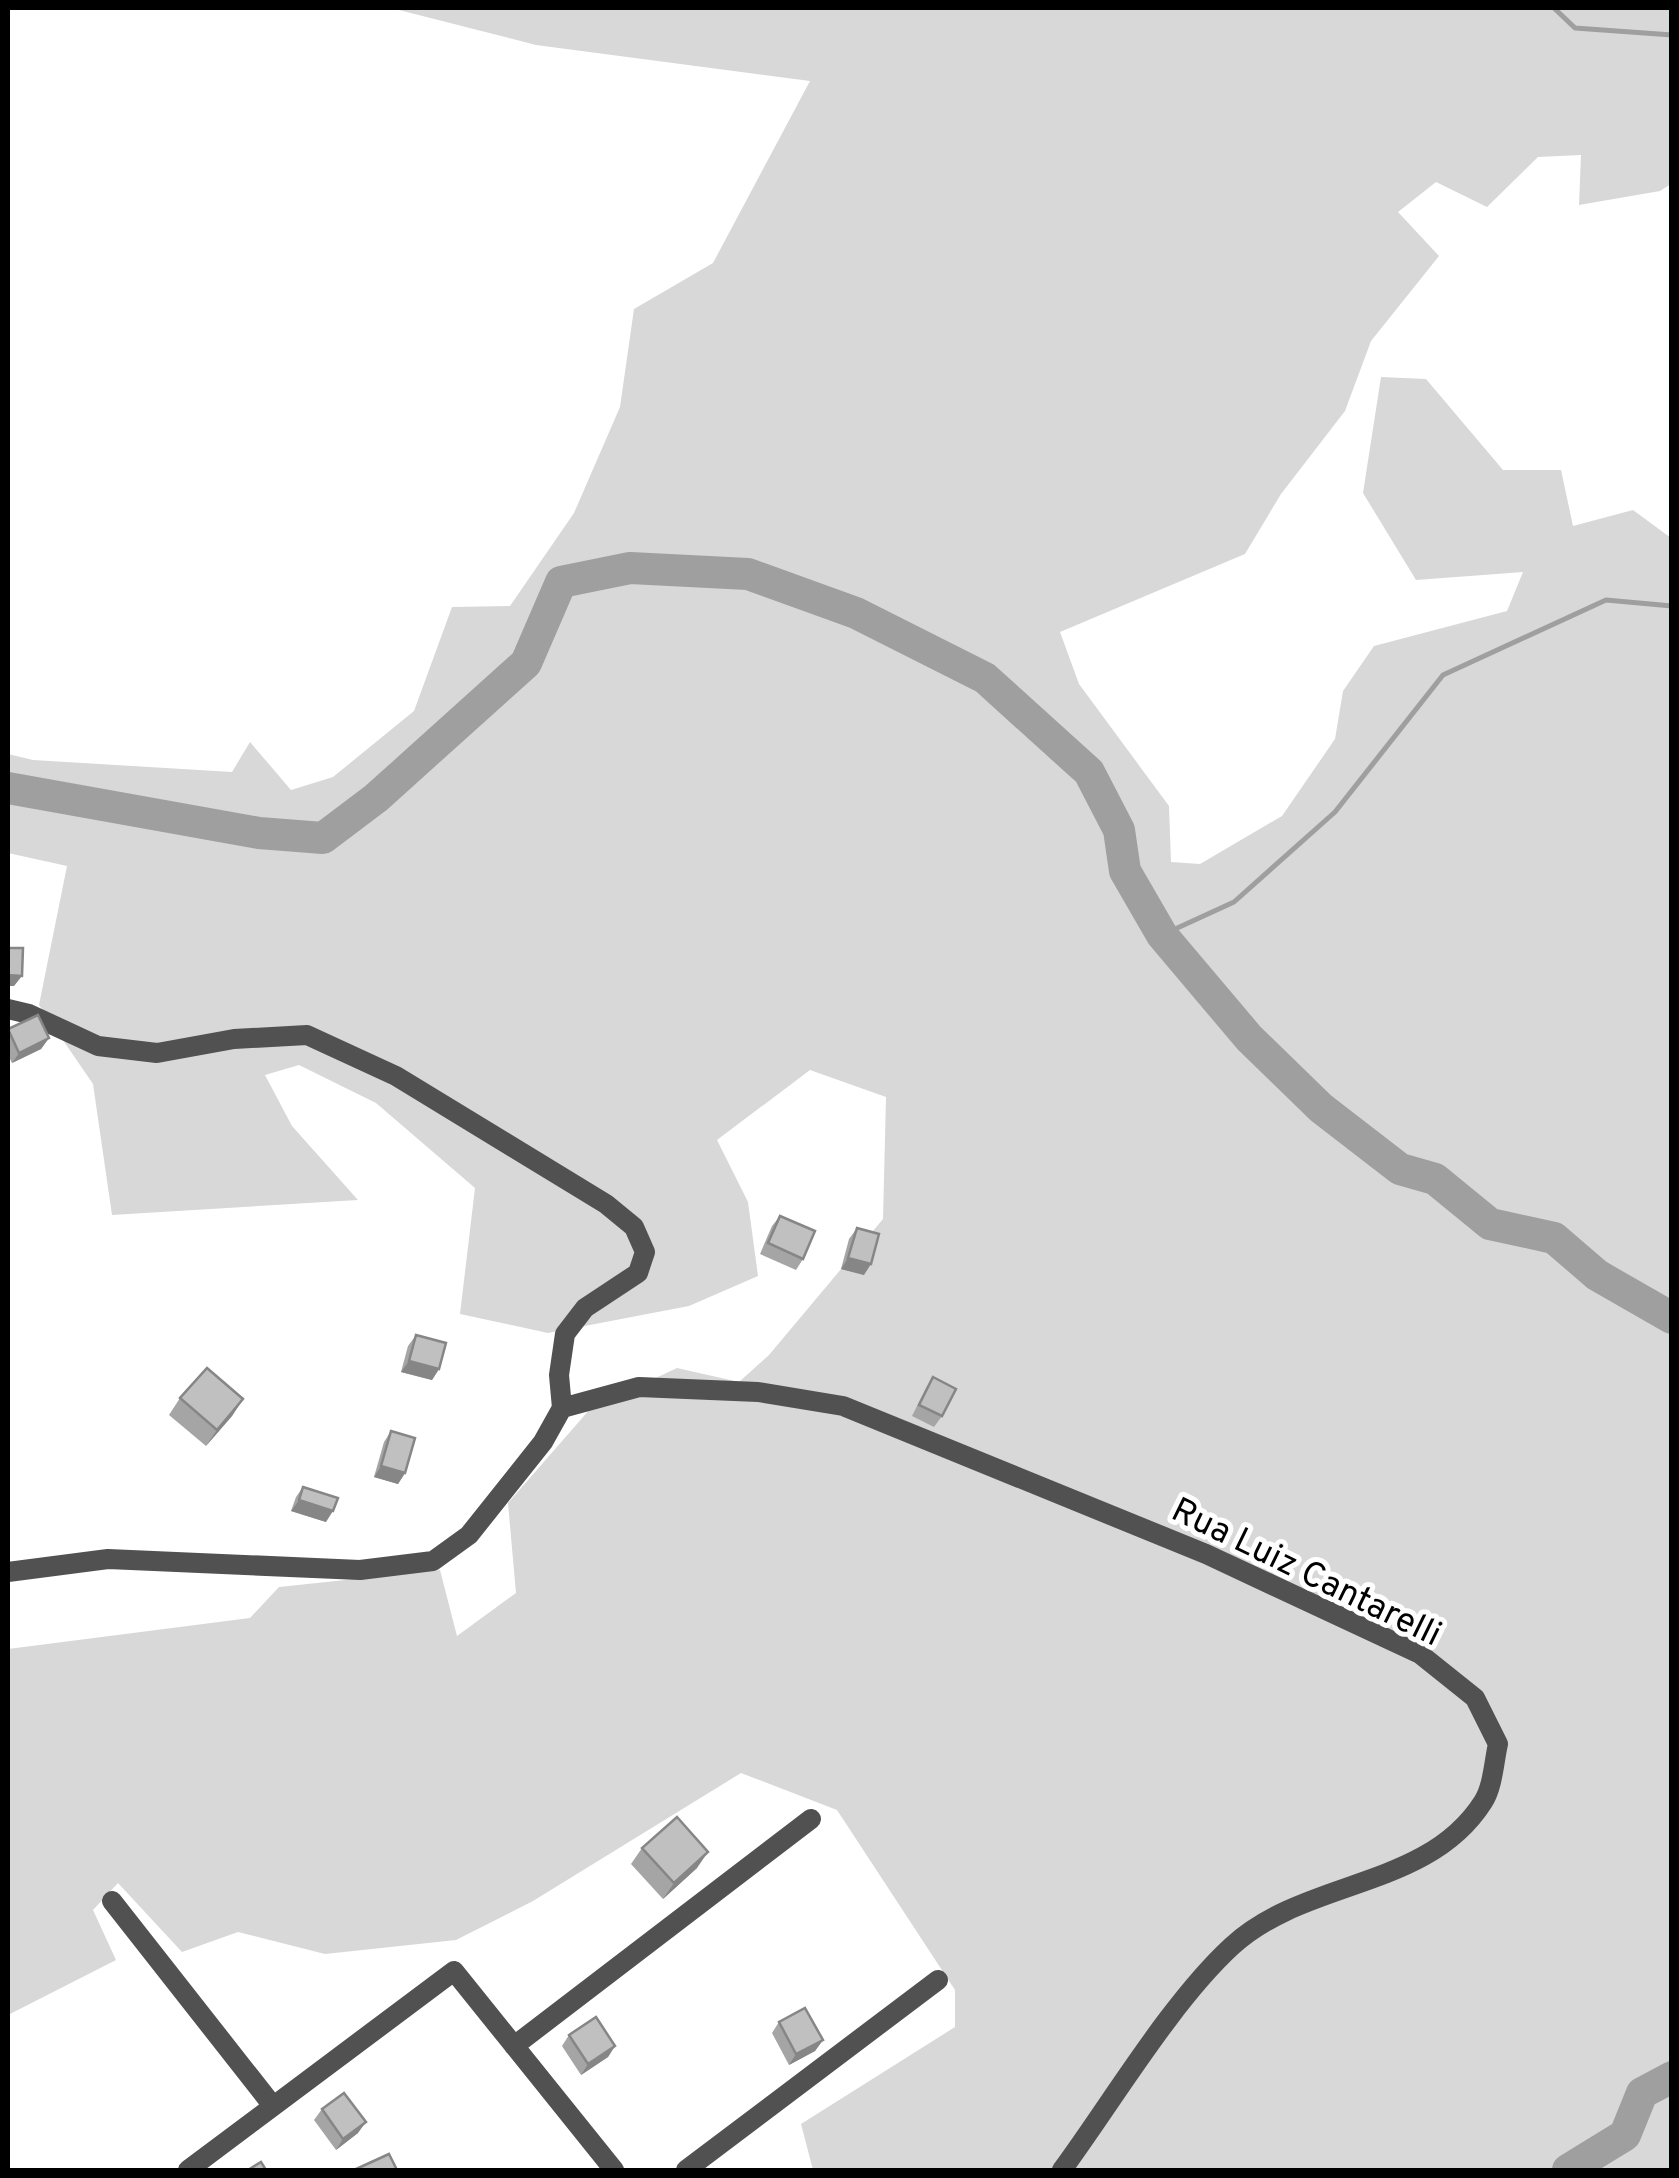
<svg xmlns="http://www.w3.org/2000/svg" width="1679" height="2178" font-family="Overpass,sans-serif">
	<rect width="100%" height="100%" fill="#fff"/>
	<path fill="#d8d8d8" d="M391,8h1280v176l-11,7 -81,14 2,-50 -43,2 -51,50 -51,-25 -38,30 41,44 -68,85 -26,70 -64,83 -36,60 -185,78 19,52 90,122 2,56 29,2 82,-48 53,-77 8,-48 31,-45 133,-35 16,-39 -107,8 -53,-87 18,-116 45,2 77,91h58l12,56 60,-16 38,28v1632h-858l-12,-46 154,-97v-37l-118,-180 -96,-37 -208,128 -77,39 -131,14 -87,-22 -56,20 -64,-69 -25,27 23,50 -108,55v-366l242,-31 29,-31 161,-17 17,66 59,-43 -8,-90 82,-94 87,-41 62,14 30,-27 114,-136 3,-122 -76,-27 -93,70 31,62 10,74 -69,30 -141,27 -88,-19 15,-126 -99,-85 -77,-38 -34,10 27,51 66,74 -246,15 -19,-131 -54,-79 28,-139 -59,-13v-99l25,6 199,12 18,-30 41,48 42,-13 81,-66 38,-104 58,-1 64,-93 46,-106 14,-98 79,-46 97,-182 -274,-36z"/>
	<g fill="none" stroke-linecap="round" stroke-linejoin="round">
		<path stroke="#9f9f9f" stroke-width="5" d="M1554,8l21,20 97,7
			M1162,935l72,-33 101,-90 108,-137 163,-75 66,6"/>
		<path stroke="#9f9f9f" stroke-width="32" d="M8,788l251,45 64,5 53,-40 150,-135 35,-81 69,-14 118,6 108,39 129,65 104,94 30,58 6,41 37,64 87,103 72,70 79,61 35,10 55,45 64,14 43,37 75,43
			M1568,2170l57,-35 17,-42 30,-16"/>
		<path stroke="#515151" stroke-width="20" d="M8,1009l21,5 69,32 59,7 77,-14 73,-4 89,41 210,128 28,23 11,25 -7,21 -53,35 -20,26 -6,41 3,33 -19,34 -74,93 -36,26 -73,9 -252,-11 -100,13
			M562,1408l77,-21 119,5 85,14 363,148 214,100 55,44 23,46c-4,17 -5,43 -15,58 -56,88 -177,76 -251,144 -61,56 -120,156 -170,224
			M112,1901l161,205
			M514,2046l297,-227
			M188,2170l266,-199 160,199
			M686,2170l252,-190"/>
	</g>
	<path fill="#a5a5a5" d="M38,1015l11,23 -8,11 -29,14 -4,-8v-25z
		M780,1216l23,43 -7,11 -36,-16 12,-28z
		M857,1228l7,47 -23,-6 8,-30z
		M416,1335l23,34 -7,11 -31,-8 7,-26z
		M933,1377l9,39 -8,11 -22,-11 14,-28z
		M180,1398l63,1 -11,17 -26,30 -37,-31z
		M391,1431l14,42 -7,11 -24,-7 10,-35z
		M303,1487l23,35 -35,-11 5,-14z
		M642,1848l55,20 -34,31 -32,-35z
		M779,2022l44,18 -8,11 -26,14 -17,-32z
		M569,2035l46,11 -7,11 -27,18 -19,-29z
		M322,2109l36,24 -22,17 -22,-30z"/>
	<path fill="#868686" d="M8,975l14,1 -8,10h-6z
		M49,1038l-8,11 -29,14 7,-10z
		M848,1258l23,6 -7,11 -23,-6z
		M409,1361l30,8 -7,11 -31,-8z
		M243,1399l-11,17 -26,30 11,-16z
		M381,1466l24,7 -7,11 -24,-7z
		M299,1500l34,11 -7,11 -35,-11z
		M708,1852l-11,16 -34,31 11,-16z
		M823,2040l-8,11 -26,14 7,-11z
		M615,2046l-7,11 -27,18 7,-11z
		M366,2122l-8,11 -22,17 7,-11z"/>
	<path fill="#c0c0c0" stroke="#868686" stroke-width="2.5" d="M8,948h15l-1,28 -14,-1z
		M38,1015l11,23 -30,15 -11,-24z
		M780,1216l35,15 -12,28 -35,-16z
		M857,1228l22,6 -8,30 -23,-6z
		M416,1335l30,8 -7,26 -30,-8z
		M207,1368l36,31 -26,31 -37,-32z
		M933,1377l23,12 -14,27 -23,-11z
		M391,1431l24,7 -10,35 -24,-7z
		M303,1487l35,11 -5,13 -34,-11z
		M677,1817l31,35 -34,31 -32,-35z
		M805,2008l18,32 -27,14 -17,-32z
		M596,2017l19,29 -27,18 -19,-29z
		M344,2093l22,29 -23,17 -21,-30z
		M389,2154l8,16h-43z
		M261,2162l5,8h-18z"/>
	<g text-anchor="middle" stroke-width="10" stroke-linejoin="round" paint-order="stroke">
		<g font-size="35" fill="#000" stroke="#fff">
			<text transform="translate(1307 1571) rotate(26)" y="12">Rua Luiz Cantarelli</text>
		</g>
	</g>
	<rect width="1679" height="2178" fill="none" stroke="#000000" stroke-width="20"/>
</svg>
